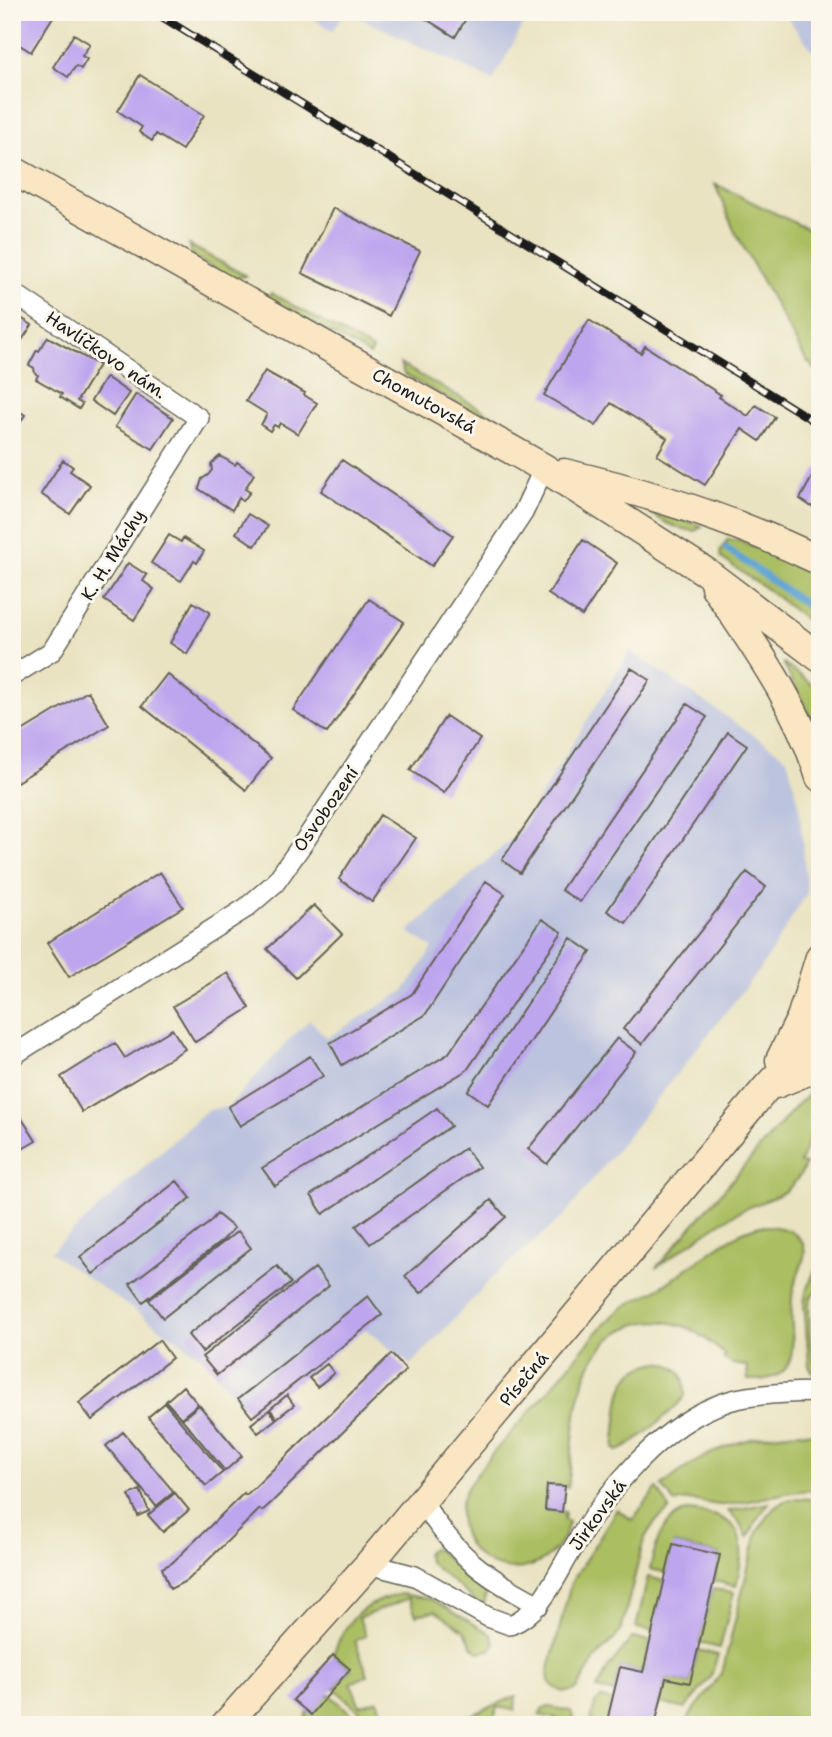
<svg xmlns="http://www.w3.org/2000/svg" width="832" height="1737" font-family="'Shantell Sans',sans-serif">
	<rect width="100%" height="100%" fill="#fbf7ec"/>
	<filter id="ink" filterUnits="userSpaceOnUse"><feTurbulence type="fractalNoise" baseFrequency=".0143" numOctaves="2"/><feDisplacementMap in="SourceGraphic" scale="14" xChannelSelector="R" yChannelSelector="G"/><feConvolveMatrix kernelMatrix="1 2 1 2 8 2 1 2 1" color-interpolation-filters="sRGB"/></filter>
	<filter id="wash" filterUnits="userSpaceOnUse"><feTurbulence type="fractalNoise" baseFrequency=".00686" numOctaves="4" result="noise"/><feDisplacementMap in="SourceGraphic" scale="28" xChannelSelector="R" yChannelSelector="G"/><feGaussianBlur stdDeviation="1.57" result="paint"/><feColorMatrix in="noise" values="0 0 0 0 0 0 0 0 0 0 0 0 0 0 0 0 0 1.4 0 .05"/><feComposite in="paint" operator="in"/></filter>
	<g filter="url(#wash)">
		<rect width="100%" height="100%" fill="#eae3c2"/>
		<path fill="#bcc3de" d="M303,12h42l-13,19z
			M348,12h182l-37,69z
			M783,12h37v48z
			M630,651l157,107 12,46 8,89 -44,72 -199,251 -69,59 -84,90 -46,-36 -113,88 -50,-60 -152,-105 157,-142 21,-3 65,-71 17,-16 17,18 77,-47 29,-43 -25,-16 109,-98z"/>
		<path fill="#abbe62" stroke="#646d3f" stroke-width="2" d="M715,184l105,51v139l-14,-14 -72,-130z
			M189,245l57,31 -12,3 -41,-22z
			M271,293l102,57 -3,5 -102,-57z
			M400,364l121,67 -4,6 -113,-63z
			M642,507l60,19 -6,5c-22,-2 -36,-11 -54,-24z
			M728,539l10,1 82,34v57l-52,-41 -47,-32 -1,-7z
			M783,663l37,27v47z
			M820,1085v26l-20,52 6,1c-18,39 -41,32 -73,51 -27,16 -52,35 -77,53l142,-164z
			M760,1226c14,0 36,2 43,18 6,13 -8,33 -10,47 -8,39 20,92 -45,89l-1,-14 -15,-2 -9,-5 3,-4c-11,-8 -23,-20 -35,-26 -48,-21 -91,3 -107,51 -11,33 -11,72 -16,107l-21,-2 -2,25 20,2 -1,8 5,2c-17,68 -107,59 -109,-8 0,-10 2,-18 7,-26 20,-32 50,-61 75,-90 24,-27 46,-59 73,-84 11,-11 27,-16 41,-24 33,-19 67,-55 104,-64z
			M820,1258v30l-8,7 -3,9c1,17 -1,57 11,69v6l-4,-2 -7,-11 -5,-62 2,-12z
			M661,1362c20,5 24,14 24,34 -9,12 -55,53 -68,55l-3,-3 1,-9c5,-38 0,-72 46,-77z
			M797,1432l23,2v57c-33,-3 -65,12 -97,14 -16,0 -33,-9 -48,-2l-13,-17c41,-35 81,-50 135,-54z
			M657,1488l13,21 -15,13 -11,17 -23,92 -26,28 -18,30c-11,6 -21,2 -28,-8l-1,-8 23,-90 46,-74 15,11z
			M797,1498l13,1 10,4v222h-136c11,-20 29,-35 39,-56l34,-137 17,-24 10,-7z
			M769,1503l-13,18 -8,17 -10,-17 -10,-10z
			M687,1511c56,4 61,25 49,75l-22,-5 6,-26 -46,-11 -7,29 -17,-4c6,-26 10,-48 37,-58z
			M436,1549l50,44 -2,12 -5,-1 -50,-42 -3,-8 3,-4z
			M648,1577l17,4 -12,50 -17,-3z
			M712,1589l22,3 -14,56 -21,-5z
			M401,1594l30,5 60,35 4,10 -5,6 -12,2 -6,-6 -7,-15 -30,-20 -19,4 -7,-17 -50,20 7,18 -11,5 13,34 -17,8 9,23 17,-6 10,25h-12l-41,-37 16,-19 -17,-14c13,-37 30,-52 68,-61z
			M632,1638l19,3 -8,31 -23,-5 -6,26 -17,-4 11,-21z
			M698,1650l20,5 -8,23 -25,31 -25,-6 6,-25 24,5z
			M329,1694l35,31h-54l-5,-5 3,-8z
			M516,1696l-1,14 -18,-3 -4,18h-46z
			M601,1698l11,3 -6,24h-16l5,-22z
			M549,1707l22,4 4,14h-21l2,-7 -17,-3 4,-7z"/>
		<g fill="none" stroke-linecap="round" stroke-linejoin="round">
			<path stroke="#61a4d5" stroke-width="7" d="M726,548l94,67"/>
		</g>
		<g id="blocks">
			<path fill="#bea6ee" d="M12,12h44l-25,40 -19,-12z
				M415,12h55l-15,25z
				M74,34l16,10 -8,12 5,3 -6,10 -5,-3 -8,11 -15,-10z
				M140,75l64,40 -22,35 -26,-16 -4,7 -13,-9 3,-5 -24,-16z
				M333,208l87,43 -31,65 -87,-43z
				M12,312l20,13 -20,30z
				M589,320l52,33 4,-7 76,49 -2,2 29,19 8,-11 19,12 -15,24 -18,-12 -37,56 -48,-30 10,-17 -56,-35 -15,23 -52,-31z
				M48,337l51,28 -22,36 5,3 -3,5 -19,-12 2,-3 -26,-15 2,-4 -3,-2 -1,-5 -5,-3 8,-15 2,1z
				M265,371l40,22 -1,2 13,8 -19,31 -18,-11 -2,4 -4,-2 -4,6 -9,-6 6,-11 -21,-13z
				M106,377l23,16 -16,23 -22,-15z
				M136,394l37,24 -20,31 -38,-22z
				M12,406l13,9 -13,19z
				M220,456l15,9 2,-3 17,12 -9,15 5,3 -7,9 -4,-3 -7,12 -33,-21 3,-10 6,-4 4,-5 -1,-6z
				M63,460l10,7 -3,4 20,14 -20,29 -29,-20z
				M342,460l111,75 -21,31 -111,-75z
				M817,468l3,1v31l-3,-2 -5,9 -12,-8z
				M248,514l20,12 -13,20 -19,-13z
				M169,535l12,7 2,-4 21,13 -7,12 -3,-2 -13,20 -30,-18z
				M583,540l34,23 -35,53 -34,-22z
				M128,563l19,12 -4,6 11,8 -20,31 -30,-20z
				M369,599l35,23 -77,111 -34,-23z
				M193,602l17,10 -23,42 -17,-11z
				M631,668l19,12 -130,193 -18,-13z
				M167,674l104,84 -25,32 -104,-84z
				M88,691l21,34 -97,60v-48z
				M687,704l20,13 -127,185 -19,-12z
				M446,716l34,23 -36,54 -34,-23z
				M728,732l19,13 -121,178 -19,-12z
				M380,815l36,23 -44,64 -33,-23z
				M160,872l23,35 -114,70 -22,-34z
				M747,872l19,15 -124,157 -19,-15z
				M486,881l19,13 -80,121 -83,50 -12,-22 82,-49z
				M314,905l28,29 -46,44 -29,-29z
				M542,919l20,13 -95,138 -192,116 -13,-18 186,-114z
				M571,938l20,14 -103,153 -20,-14z
				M228,973l22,35 -55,34 -22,-36z
				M172,1029l13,20 -103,63 -21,-35 54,-34 10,15z
				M617,1038l19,14 -89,112 -19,-15z
				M310,1056l13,20 -83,50 -12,-19z
				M14,1106l22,35 -24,14v-48z
				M437,1108l14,18 -128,88 -12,-19z
				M465,1148l14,19 -109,77 -14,-18z
				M177,1181l14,17 -98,76 -13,-17z
				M491,1200l15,17 -85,76 -16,-17z
				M217,1214l17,14 -11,12 -80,62 -13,-18 79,-61z
				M238,1231l13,17 -88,70 -14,-18z
				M277,1266l14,17 -89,69 -14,-17z
				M315,1268l14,18 -112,89 -15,-18z
				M368,1296l14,19 -130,102 -14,-18z
				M159,1340l13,18 -80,62 -13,-17z
				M391,1354l15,16 -135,133 -9,8 -2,-2 -72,71 -18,9 -8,-21 10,-5 72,-70 2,2 9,-8z
				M327,1364l7,9 -17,14 -8,-9z
				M183,1386l15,18 -17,14 -15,-17z
				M287,1395l7,10 -17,13 -7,-9z
				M165,1403l58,69 -17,14 -58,-69z
				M199,1405l43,51 -17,15 -43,-52z
				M269,1410l7,9 -18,14 -7,-9z
				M123,1432l51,60 -18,14 -50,-60z
				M547,1485l18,1 -3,26 -17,-2z
				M140,1490l9,21 -11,5 -9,-21z
				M175,1493l14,17 -26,22 -15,-17z
				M673,1544l47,11 -30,128 -24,-5 -11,47h-49l14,-58 23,5z
				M333,1655l17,14 -39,46 -18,-15z"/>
		</g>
	</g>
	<g filter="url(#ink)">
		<use href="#blocks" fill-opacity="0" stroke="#646256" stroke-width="2"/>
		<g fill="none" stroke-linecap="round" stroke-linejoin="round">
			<defs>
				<path id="street" d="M12,292l187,126 -147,233 -40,25
					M12,1056l234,-148 29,-25 29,-41 219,-329 21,-45
					M421,1500c35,55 60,75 118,105
					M369,1564l46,12 73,41 22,8c31,-12 44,-45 60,-72 36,-61 90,-130 159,-152 24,-7 66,-9 91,-9"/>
				<path id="secondary" d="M12,170l532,298 162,104 114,86
					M564,473c86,20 176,49 256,88
					M715,587c41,61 83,119 105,190
					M780,1060l21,-42 19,-61
					M776,1084l44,-18
					M225,1725l144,-161 398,-477 53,-57"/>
			</defs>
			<use href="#street" stroke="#646256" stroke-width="22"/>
			<use href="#secondary" stroke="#646256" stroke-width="31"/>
			<use href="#street" stroke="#fff" stroke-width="19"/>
			<use href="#secondary" stroke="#fbe6c3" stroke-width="28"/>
			<defs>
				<path id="rail" d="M154,12l666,413"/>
			</defs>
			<use href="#rail" stroke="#1c1c1c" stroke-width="8"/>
			<use href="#rail" stroke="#fbf7ec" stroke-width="5" stroke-dasharray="16" stroke-linecap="butt"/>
		</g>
	</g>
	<g text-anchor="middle" stroke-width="6" stroke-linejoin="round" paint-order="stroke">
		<g font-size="18" fill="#1c1c1c" stroke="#fbf7ec">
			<text transform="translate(106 355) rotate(34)" y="6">Havlíčkovo nám.</text>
			<text transform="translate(424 401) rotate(29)" y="6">Chomutovská</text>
			<text transform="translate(113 555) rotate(-58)" y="6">K. H. Máchy</text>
			<text transform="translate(326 809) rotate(-55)" y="6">Osvobození</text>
			<text transform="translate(524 1379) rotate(-50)" y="6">Písečná</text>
			<text transform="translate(598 1515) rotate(-54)" y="6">Jirkovská</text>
		</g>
	</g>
	<rect width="832" height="1737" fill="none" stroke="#fbf7ec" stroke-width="42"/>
</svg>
